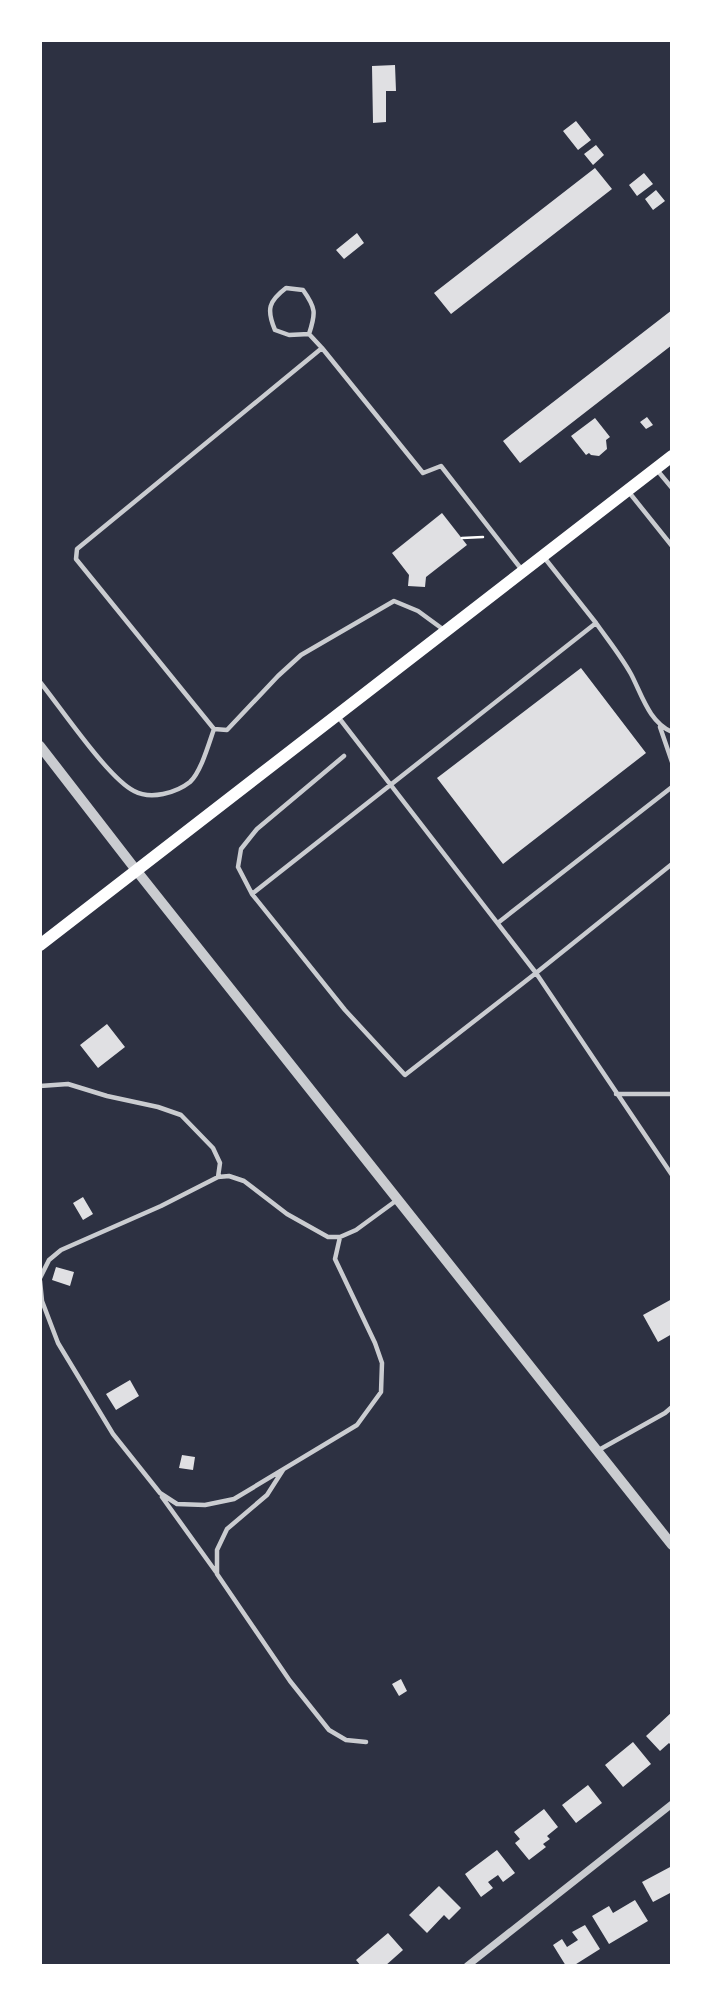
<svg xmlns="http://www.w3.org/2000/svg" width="712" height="2006" font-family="Montserrat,sans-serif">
	<rect width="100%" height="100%" fill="#2d3142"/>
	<path fill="#e0e0e3" d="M395,65l1,26h-10v31l-13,1 -1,-57z
		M576,121l15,19 -13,10 -15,-19z
		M596,145l8,10 -11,10 -9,-11z
		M595,168l17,21 -161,125 -17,-21z
		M644,173l9,11 -16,12 -8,-11z
		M656,190l9,11 -12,9 -8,-11z
		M357,233l7,10 -20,16 -8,-9z
		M672,310v35l-152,118 -17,-22z
		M647,417l6,8 -7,4 -6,-7z
		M595,418l15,19 -4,3 1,9 -8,7 -8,-1 -2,-2 -3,2 -15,-19z
		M442,513l25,32 -41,32 -1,10 -17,-1 1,-11 -17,-22z
		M581,668l65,85 -143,111 -66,-86z
		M107,1024l18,23 -27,21 -18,-23z
		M83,1197l10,17 -10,6 -10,-17z
		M56,1267l18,5 -4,14 -18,-6z
		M672,1299v35l-14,8 -15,-27z
		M130,1380l9,16 -23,14 -10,-16z
		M182,1455l13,2 -2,13 -14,-2z
		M401,1679l6,12 -8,5 -7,-12z
		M672,1712v34l-3,-3 -9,8 -14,-15z
		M633,1742l18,22 -28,23 -18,-22z
		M588,1785l14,18 -26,20 -14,-18z
		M544,1809l14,18 -11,9 3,3 -7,5 3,3 -17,13 -14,-17 5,-4 -6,-7z
		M497,1850l18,23 -12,9 -5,-7 -10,7 5,6 -12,9 -16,-23z
		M672,1866v26l-19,10 -11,-20z
		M439,1886l22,22 -12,12 -5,-5 -17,18 -18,-18z
		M635,1900l13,21 -39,23 -17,-28 17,-10 4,7z
		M585,1925l15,24 -27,17h-7l-13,-21 9,-6 5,8 11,-7 -6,-8z
		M388,1933l15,17 -18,16h-24l-5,-6z"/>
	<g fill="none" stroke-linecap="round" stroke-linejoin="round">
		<path stroke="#fff" stroke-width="2.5" d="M462,538l21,-1"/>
		<path stroke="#caccd0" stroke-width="4.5" d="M309,334l-20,1 -14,-5c-9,-21 -6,-29 11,-42l17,2c13,18 13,23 6,44l13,14
			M657,470l15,18
			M628,491l44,55
			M596,623c12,17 25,33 35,51 11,21 18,48 41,58
			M40,682c21,26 68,96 94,109 17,9 42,2 56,-9 11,-10 19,-39 24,-53l13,1 51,-54 23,-21 93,-54 24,10 26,19
			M339,718l197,255 -131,102 -60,-65 -93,-116 -14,-27 3,-18 16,-20 87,-73
			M660,727l12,35
			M214,729l-138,-170 1,-10 245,-201 101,125 18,-7 81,104
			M672,864l-136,109 136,202
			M252,894l344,-271 -53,-67
			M499,922l173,-135
			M40,1086l28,-2 39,12 51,11 23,8 32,33 7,15 -2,14
			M616,1094h56
			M40,1278l9,-18 12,-10 100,-44 57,-29 11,-1 15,5 43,33 41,23h12l16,-7 41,-30
			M40,1281l2,20 16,42 55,91 47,59 17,11 28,1 29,-6 123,-74 24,-33 1,-29 -7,-20 -40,-84 5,-22
			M597,1451l68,-38 7,-6
			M283,1470l-16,25 -40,34 -10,21v24l73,107 39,49 17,10 20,2
			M162,1497l54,75"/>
		<path stroke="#caccd0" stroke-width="7" d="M467,1966l205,-162"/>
		<path stroke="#caccd0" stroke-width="10" d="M40,746l96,124 536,675"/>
		<path stroke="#fff" stroke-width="12" d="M40,945l632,-489"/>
	</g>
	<rect width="712" height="2006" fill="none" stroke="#ffffff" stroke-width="84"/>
</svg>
